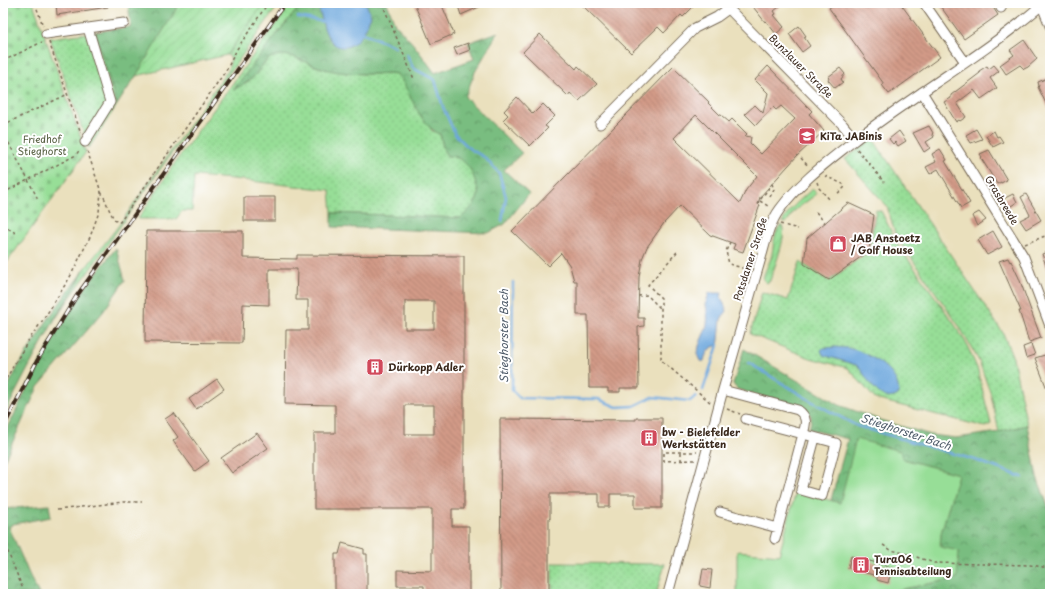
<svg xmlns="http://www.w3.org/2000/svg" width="1053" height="597" font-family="'Playpen Sans',sans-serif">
	<defs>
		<pattern id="grass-dots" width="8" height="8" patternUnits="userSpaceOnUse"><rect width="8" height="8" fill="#97de97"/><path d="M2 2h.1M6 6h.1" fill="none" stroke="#83bf82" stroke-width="1.8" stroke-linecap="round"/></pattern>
		<pattern id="forest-crowns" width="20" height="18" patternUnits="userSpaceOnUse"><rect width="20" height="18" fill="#79bd80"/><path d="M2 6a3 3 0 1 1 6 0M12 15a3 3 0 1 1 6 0" fill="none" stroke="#649a68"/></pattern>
		<pattern id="cemetery-stones" width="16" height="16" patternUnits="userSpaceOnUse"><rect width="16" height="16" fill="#97de97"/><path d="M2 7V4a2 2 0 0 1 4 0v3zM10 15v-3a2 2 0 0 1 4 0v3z" fill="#83bf82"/></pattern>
		<pattern id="garden-furrows" width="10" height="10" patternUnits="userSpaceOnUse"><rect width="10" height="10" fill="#97de97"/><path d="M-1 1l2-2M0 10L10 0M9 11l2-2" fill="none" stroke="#83bf82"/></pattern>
		<pattern id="building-back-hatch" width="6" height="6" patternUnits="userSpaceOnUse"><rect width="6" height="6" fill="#d29a87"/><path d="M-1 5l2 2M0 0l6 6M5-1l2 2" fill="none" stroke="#ac7e6e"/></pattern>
	</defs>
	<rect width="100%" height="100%" fill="#fff"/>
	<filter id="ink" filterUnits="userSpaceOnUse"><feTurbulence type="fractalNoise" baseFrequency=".025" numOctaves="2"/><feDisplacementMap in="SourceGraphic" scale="8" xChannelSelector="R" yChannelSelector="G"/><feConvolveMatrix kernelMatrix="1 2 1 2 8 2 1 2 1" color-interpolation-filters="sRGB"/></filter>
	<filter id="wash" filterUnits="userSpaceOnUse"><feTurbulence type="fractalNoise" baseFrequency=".012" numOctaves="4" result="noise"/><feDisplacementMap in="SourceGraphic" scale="16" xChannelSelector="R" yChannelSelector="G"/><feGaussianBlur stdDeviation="0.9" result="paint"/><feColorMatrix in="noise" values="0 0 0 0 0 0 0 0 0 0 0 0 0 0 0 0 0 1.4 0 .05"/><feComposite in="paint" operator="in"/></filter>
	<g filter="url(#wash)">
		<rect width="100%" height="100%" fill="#eae0bd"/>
		<path fill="url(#grass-dots)" stroke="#69845a" d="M264,3h16l-121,168 -103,147 23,-37 4,-10 36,-46 109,-155 3,-12 -4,-3z
			M291,3h12l-14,16 -55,70c7,-4 15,-8 21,-14 6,-6 9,-15 19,-19 17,-6 32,8 47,12 17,4 35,6 52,6 8,0 16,-2 24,0l5,6 30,51 8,3 4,17 20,10 6,6 5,11 4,16 -4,11 -14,13 -129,-5 -2,-23 -97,-11 -39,-3 -2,35h-10l-6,8h-38l38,-58z
			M95,32l22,73 -28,43 -39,-110z
			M873,139l130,194 10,25 14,67 -28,7 -8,-37 -12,-34 -20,-35 -59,-84 -5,-9 -8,-27 -42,-47z
			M876,210l5,1 17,34 55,77 12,19 12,27 14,56 -6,3 -110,-28 -27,-31 -38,-10 -60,-24 12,-42 26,8 12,-38 29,19 40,-30z
			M552,563l113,1 -9,30h-104z"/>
		<path fill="url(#forest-crowns)" stroke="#5a744f" d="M128,3h52l-44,73 -19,29 -22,-73 36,-5z
			M303,3h84l8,21 19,21 21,28 39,-14 -6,-16 30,-11 -23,40 -10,25 57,56 -18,17 25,24 -24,30 -17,9 -156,-6v-14l129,5c7,-7 15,-13 17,-22 1,-4 -1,-9 -2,-12 -4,-16 -13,-28 -29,-28l-3,-5 -4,-17c-18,-7 -29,-37 -38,-54l-5,-6c-8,-2 -16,0 -24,0 -17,0 -38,-1 -54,-7 -15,-4 -28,-15 -44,-11 -11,3 -14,13 -21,20 -7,7 -13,10 -21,14l56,-71z
			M116,248l9,32 -22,32 -65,75 -35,76v-25l25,-52 29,-55 28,-43z
			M83,271c-7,17 -19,32 -28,48 -18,33 -36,65 -52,99v-22l16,-31 29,-46z
			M744,349l95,56 41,15 51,15 25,3 43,-6 28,-7 10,52 13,34v83h-172l79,-16 -17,-31 1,-14 17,-59 -55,-15 -63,44 -9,-3 17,-61 -39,-10c3,-9 4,-15 -4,-20l-68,-20 -4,-5z
			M49,505l2,12 -38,7 -4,3 23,54 7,13h-36v-85z"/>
		<path fill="url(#cemetery-stones)" stroke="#69845a" d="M8,3h25l53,149 -83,116v-264z"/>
		<path fill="url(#garden-furrows)" stroke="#69845a" d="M180,3h84l-37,52 -91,21z
			M813,189l3,4 -2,3 -20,15 -7,11 -4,1v-2c6,-12 17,-21 27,-30z
			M780,226h2c6,9 -9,44 -12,55l-4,2 -3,-4c1,-8 6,-14 8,-21 3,-11 2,-23 9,-32z"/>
		<path fill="#97de97" stroke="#69845a" d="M856,439l44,12 3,8 55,15 -17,59 -1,14 19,4 -2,27 -79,16h-141v-43l42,4 17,-64 44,12z"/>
		<path fill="#6da7dd" stroke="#54687e" d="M324,3h42l5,13c-3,5 -4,12 -8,17 -10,16 -26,21 -36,2 -4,-7 -5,-17 -8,-25z
			M709,293h13l-1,4 6,14 -6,8 -2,21 -1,5c-9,3 -12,7 -14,16l-3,1c-9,-10 4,-27 6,-38 1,-6 0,-13 -1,-19 0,-4 2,-8 3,-12z
			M836,347c5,1 10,0 16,2 17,4 51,24 46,46 -17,11 -31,-17 -39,-28l-3,-2 -33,-10 -2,-5 2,-2z"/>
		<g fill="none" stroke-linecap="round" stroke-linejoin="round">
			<path stroke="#6da7dd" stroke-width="2.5" d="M298,17l27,5
				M361,32l35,15
				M407,55l6,13 22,12 8,27 12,27 15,15 14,8 15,16 7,24 -4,24
				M513,282l-1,108 8,8 78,1 19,8 17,-1 18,-9 38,4 6,-5
				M749,363l62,38 46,25 118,34 47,17
				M703,390l15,-45"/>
		</g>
		<g id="blocks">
			<path fill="url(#building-back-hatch)" fill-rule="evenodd" d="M56,3h51l1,4 -51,8z
				M414,3h27l13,31 -23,10z
				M457,3h31l-27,12z
				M580,3h117l-14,14 -2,-2 -17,18 -6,-6 -27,26z
				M750,3h34l-10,8 2,3 -2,1 10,12 -8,7 -10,-13 -1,1z
				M836,3h64l40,54 -51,37 -7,-9 2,-1 -55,-76z
				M938,3h43l3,5 6,-5 8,12 -34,24z
				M799,26l7,10 -2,1 6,9 -8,6 -13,-18z
				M540,34l36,35 2,-3 19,18 -18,17 -9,-8 -2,3 -45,-44z
				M1024,40l13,19 -9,8 -4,2 -4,-4 -14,9 -6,-9 14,-10 -4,-5z
				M468,43l2,7 -13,5 -3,-7z
				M994,65l5,6 -9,7 7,10 -16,11 -7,-9 -17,13 9,14 -6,4 -1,-1 -3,2 -12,-20 7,-4v-3l29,-22 -1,-2 8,-5 2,3z
				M768,66l44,45 -3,3 15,17 -27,25 -37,41 -2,7 2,1 -17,47 -10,-3 2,-5 -25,-9 -30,-29 -16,17 -17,24 -5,12 -3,18 -1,41h6v8l-6,1 1,61h-19v4h-12v-4h-19l-1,-73h-11v-34h-3l-4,-15 -9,-13 -13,13 -36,-35 161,-164 36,35 -1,1 12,12h1l8,7 3,-3 15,15 -2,2 6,1 -1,6 11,11 34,-35 -14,-13 -5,4 -3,-3 -17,18 -11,-11 10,-9 8,8 5,-20 -13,-13zM696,115l61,61 -11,14 -6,13 -66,-65z
				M840,68l5,6 -4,5 2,3 -8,6 -7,-8 1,-2 -1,-1z
				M1050,77v35l-12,-25 1,-1 -1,-4z
				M517,97l16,17 10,-10 12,12 -10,10 3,2 -18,18 -27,-26 5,-5 -4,-4z
				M929,126l4,7 -1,1 2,3 -8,5 4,6 -6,4 -11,-19z
				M976,129l6,10 -11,4 -5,-8z
				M899,131l7,10 -8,5 -3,-4 -2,2 -4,-5z
				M994,131l3,6 2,-1 4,6 -10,5 -7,-11z
				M940,149l7,11 -2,1 25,42 -9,5 -23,-39 -8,5 -4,-7 10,-5 -4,-8z
				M989,150l18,30 -6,3v-1l-4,2 -16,-26 1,-1 -2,-3z
				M1013,194l4,8 -9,6 -5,-9z
				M1026,194l15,26 -15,9 -6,-9 10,-5 -9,-18z
				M244,197h31v24h-31z
				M848,203l26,12 -5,36 -40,29 -25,-16 3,-26z
				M979,212l7,8 -9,6 -5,-10z
				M146,231h97v27l54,1v-4l167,1v253h-12v17h17v68h-45v-8h-27v-16l35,1v-62h-118v-76h21v-28l-50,-1 1,-74h22v-30h-12l1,-31h-28v36l-26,-1 -1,39 -97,-1zM405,301h29v28h-29zM405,405h29v29h-29z
				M993,231l9,16 -15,8 -9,-15z
				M1050,251v24h-1l-7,-21z
				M1008,258l2,4 1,-1 8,17 22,60 -12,4 -7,-22 -3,-9h2l-22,-50z
				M1031,344l4,11 -9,3 -3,-11z
				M1048,354l2,6 -1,34 -14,-36z
				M217,379l7,10 -28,20 -7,-10z
				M174,413l35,48 -14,10 -22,-30 5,-4 -13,-18z
				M636,418h26v90h-27v-14h-25v13h-11v-13h-49v25l-1,-1v76h-48l-1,-175 136,1z
				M257,433l11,15 -36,25 -11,-15z
				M342,543l22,6v5h3v40h-32v-40h4z
				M851,556l41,11 -4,16 -11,-3v-4l-29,-8z
				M703,569l9,1 -2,18 -10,-2z"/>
		</g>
	</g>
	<g filter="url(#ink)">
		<use href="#blocks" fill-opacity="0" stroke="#786a56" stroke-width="1"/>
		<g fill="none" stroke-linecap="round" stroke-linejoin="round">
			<defs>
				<path id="minor" d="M723,3l120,122 12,15
					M924,3l41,59
					M999,3l2,5
					M1041,3l9,23
					M46,34l78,-11
					M922,92l102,165 26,69
					M600,124l95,-96 22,-11 11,-8
					M85,142l25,-40 -22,-74
					M723,390l75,20c10,7 8,14 5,24l-57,-15
					M720,512l58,16
					M775,539l28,-105 33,9 -14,53 -21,-6 14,-52
					M668,594l55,-204 40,-139c4,-15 8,-30 17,-42 19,-26 46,-46 71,-66 63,-49 133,-88 193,-140"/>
			</defs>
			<use href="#minor" stroke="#786a56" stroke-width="11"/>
			<path stroke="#786a56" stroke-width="1.5" stroke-dasharray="3 3" stroke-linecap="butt" d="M35,3l8,23
				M382,3l32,76
				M49,42l32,91
				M3,61l39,-19
				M3,125l65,-31
				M3,132l36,69
				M857,149l27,33
				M801,158l7,8
				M825,176l20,9 -1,3 -7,6
				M817,182l2,6 11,12
				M101,192c6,9 8,22 16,30h3l107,-153 10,-20 31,-46
				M3,193l73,-38 4,-6
				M770,197l4,-8 -2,-5
				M760,201l8,5
				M757,204l15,-20
				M816,212l9,11
				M780,224l18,5
				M3,225l14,9
				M730,242l-4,9 3,13 20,6
				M1025,244l25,-10
				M677,252l-29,33 13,13v62l50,43
				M638,296l9,-1 14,14
				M3,384l25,-43 17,-24 25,-40 20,-40 9,-25 2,-20 -14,-42
				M727,409l13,5
				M681,446v14
				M695,460l-31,1v-9h33
				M57,510l66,-8h19
				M3,540l22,54
				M883,545l8,5 20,5 23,8 96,2 20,3"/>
			<use href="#minor" stroke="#fff" stroke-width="9"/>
			<defs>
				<path id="rail" d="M3,428l34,-67 39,-64 209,-294"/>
			</defs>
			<use href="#rail" stroke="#3b2a1e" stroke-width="4"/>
			<use href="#rail" stroke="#fff" stroke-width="2.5" stroke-dasharray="8" stroke-linecap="butt"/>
		</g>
	</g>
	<defs>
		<symbol id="school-square" viewBox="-11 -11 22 22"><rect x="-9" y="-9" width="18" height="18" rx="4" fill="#d1495b" stroke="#fff"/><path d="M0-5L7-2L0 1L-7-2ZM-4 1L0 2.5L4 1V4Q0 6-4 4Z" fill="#fff"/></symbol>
		<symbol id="shop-square" viewBox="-11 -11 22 22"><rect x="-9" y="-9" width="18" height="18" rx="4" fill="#d1495b" stroke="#fff"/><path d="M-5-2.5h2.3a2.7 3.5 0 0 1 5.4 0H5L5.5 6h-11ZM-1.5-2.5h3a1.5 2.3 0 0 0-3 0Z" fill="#fff"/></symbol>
		<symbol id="building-square" viewBox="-11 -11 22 22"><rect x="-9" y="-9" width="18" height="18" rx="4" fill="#d1495b" stroke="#fff"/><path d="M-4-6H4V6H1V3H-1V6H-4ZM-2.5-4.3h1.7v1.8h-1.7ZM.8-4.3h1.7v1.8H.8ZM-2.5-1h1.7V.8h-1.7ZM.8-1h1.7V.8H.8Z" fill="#fff"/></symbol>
	</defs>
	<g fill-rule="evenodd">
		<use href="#school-square" x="797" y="126" width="20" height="20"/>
		<use href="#shop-square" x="828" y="234" width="20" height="20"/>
		<use href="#building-square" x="365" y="357" width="20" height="20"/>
		<use href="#building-square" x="639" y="428" width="20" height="20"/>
		<use href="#building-square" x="851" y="555" width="20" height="20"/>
	</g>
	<g text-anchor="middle" stroke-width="4" stroke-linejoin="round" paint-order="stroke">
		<g font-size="10" fill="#3b2a1e" stroke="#fff">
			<text transform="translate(801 66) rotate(45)" y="4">Bunzlauer Straße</text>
			<text transform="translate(1002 200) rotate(59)" y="4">Grasbreede</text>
			<text transform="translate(750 259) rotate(-72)" y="4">Potsdamer Straße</text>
		</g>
		<g font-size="10" font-weight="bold" fill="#3b2a1e" stroke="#fff" text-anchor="start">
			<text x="820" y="140">KiTa JABinis</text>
			<text x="851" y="242">JAB Anstoetz<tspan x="851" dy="12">/ Golf House</tspan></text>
			<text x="388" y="371">Dürkopp Adler</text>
			<text x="662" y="436">bw - Bielefelder<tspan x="662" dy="12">Werkstätten</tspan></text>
			<text x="874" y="563">Tura06<tspan x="874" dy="12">Tennisabteilung</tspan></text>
		</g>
		<g font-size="10" fill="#576042" stroke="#fff">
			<text x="42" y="143">Friedhof<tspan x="42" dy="12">Stieghorst</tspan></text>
		</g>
		<g font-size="11" font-style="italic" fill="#4f5c6a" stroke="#fff">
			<text transform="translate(504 336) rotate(-90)" y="4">Stieghorster Bach</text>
			<text transform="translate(906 432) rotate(18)" y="4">Stieghorster Bach</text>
		</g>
	</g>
	<rect width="1053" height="597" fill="none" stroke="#fff" stroke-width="16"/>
</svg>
